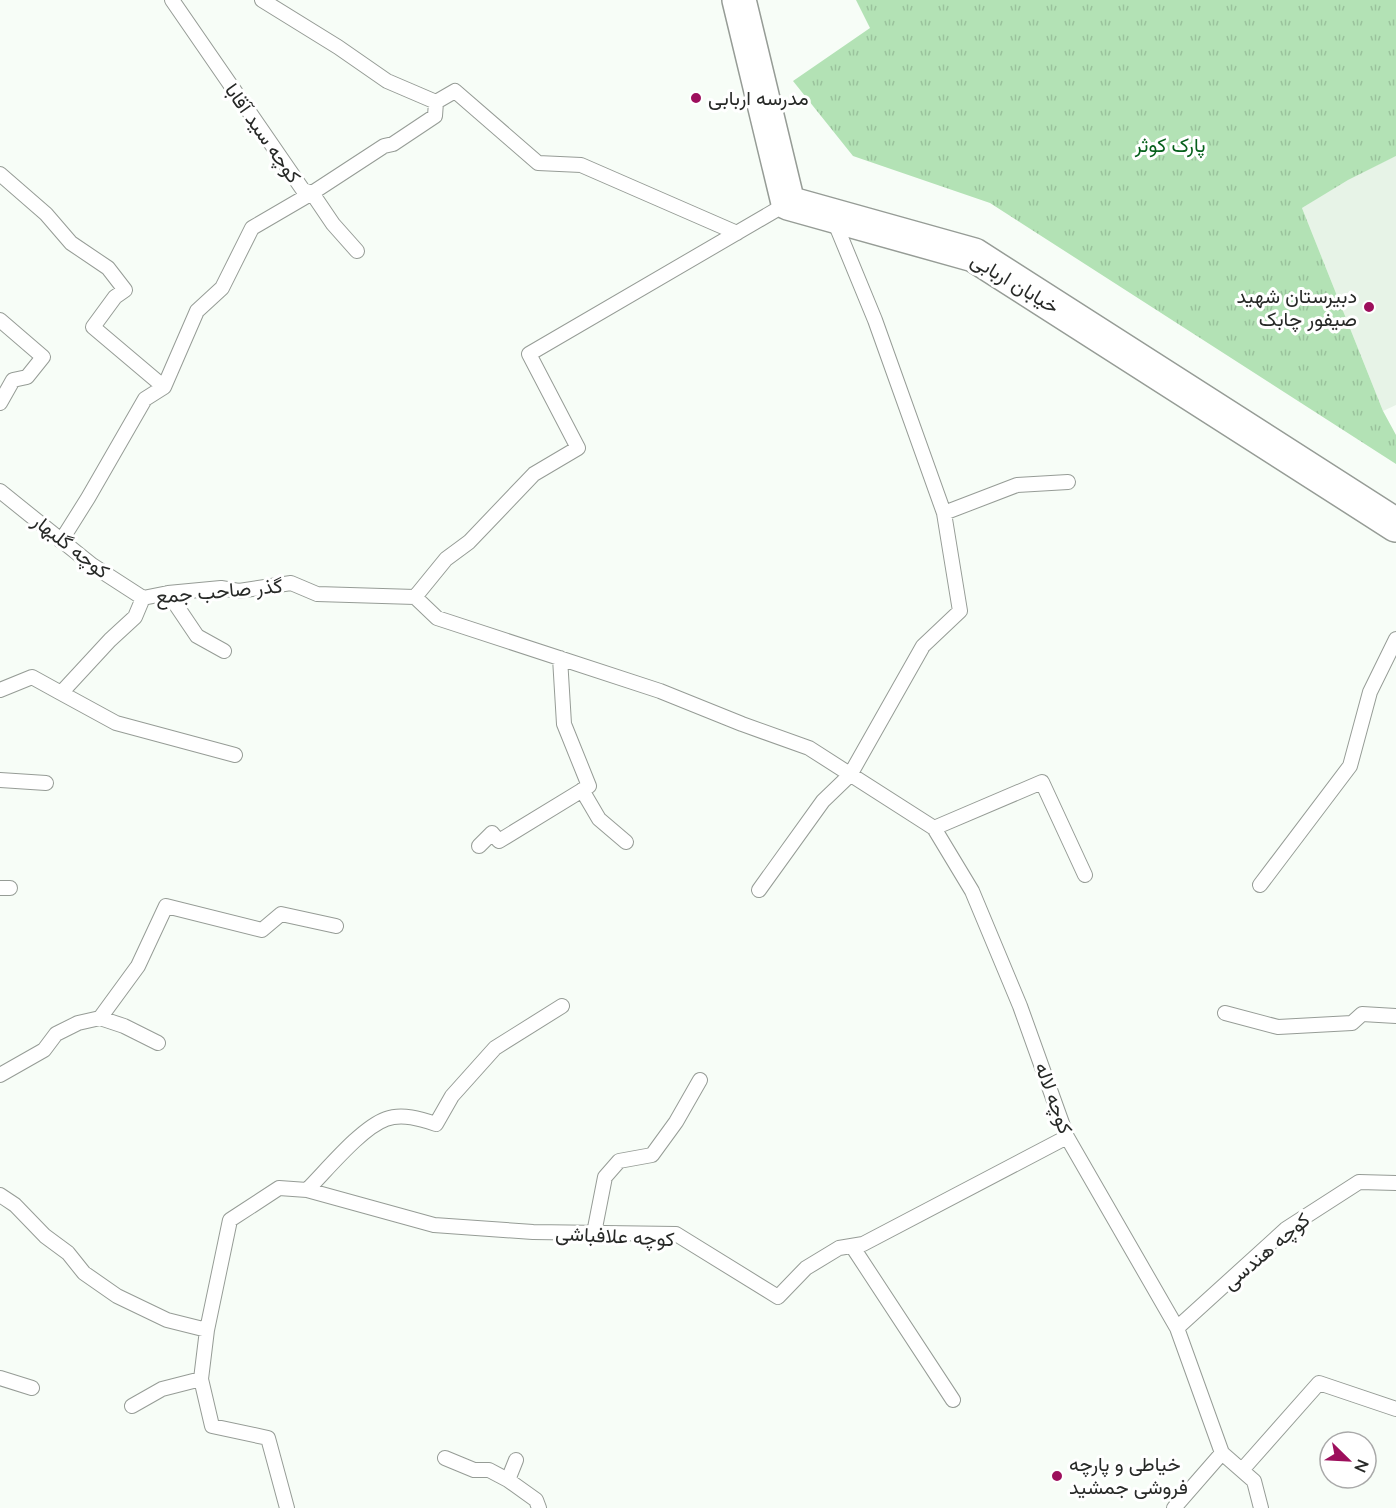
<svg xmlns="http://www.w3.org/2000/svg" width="1396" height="1508" font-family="Lato,Vazirmatn,sans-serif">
	<defs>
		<pattern id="grass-tufts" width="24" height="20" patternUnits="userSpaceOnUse" patternTransform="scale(1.5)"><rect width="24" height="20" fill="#b3e2b5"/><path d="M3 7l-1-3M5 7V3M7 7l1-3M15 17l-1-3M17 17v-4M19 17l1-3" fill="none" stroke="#9ac29c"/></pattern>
	</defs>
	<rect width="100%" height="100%" fill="#f7fdf7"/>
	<path fill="#e7f3e7" d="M1396,156v249l-13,6 -81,-203 46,-29z"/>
	<path fill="url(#grass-tufts)" d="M856,0h540v156l-48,24 -46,28 81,203 13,24v29l-406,-261 -137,-47 -60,-75 77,-53z"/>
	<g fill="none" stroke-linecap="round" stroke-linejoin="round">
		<defs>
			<path id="lane" d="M262,0l76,47 49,34 49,21 19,-11 83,72 43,2 156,68
				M0,174l46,40 25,29 37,25 17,22 -10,7 -22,30 71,60
				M357,251l-24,-27 -21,-31 72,-47 9,-2 42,-28 1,-14
				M0,320l43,37 -16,20 -14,3 -13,23
				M0,491l92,74 51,33
				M944,513l73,-28 51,-3
				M61,541l27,-43 57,-99 19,-12 33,-76 25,-23 30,-60 60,-35 -9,-3 -131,-190
				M168,593l29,43 27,15
				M415,597l22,21 223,73 82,33 67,24 125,80 38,63 48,115 47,131 110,191 45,125 32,28 7,27
				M415,597l31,-38 23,-17 65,-68 44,-26 -49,-94 259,-151
				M0,690l32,-13 29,16 49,-53 25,-23 8,-19 25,-5 53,-5 18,3 52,-8 26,11 98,3
				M61,693l55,30 119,32
				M0,780l46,3
				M582,790l17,29 27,23
				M934,828l108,-46 43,93
				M479,846l13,-13 7,8 90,-55 -25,-62 -4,-66
				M1260,885l90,-119 20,-74 26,-53
				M0,888h10
				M759,890l64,-89 27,-26 73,-129 37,-35 -16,-98 -69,-193 -42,-102
				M1225,1013l53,14 74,-4 10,-9 34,2
				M100,1018l38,-52 28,-60 96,24 19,-16 55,12
				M0,1075l44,-25 12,-16 22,-11 22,-5 24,8 34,17
				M307,1190c20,-20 54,-62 79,-71 16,-6 35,0 50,5l16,-28 43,-48 67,-42
				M0,1195l15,10 30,31 23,17 16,20 33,23 50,24 40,10
				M594,1233l11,-56 14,-16 33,-6 24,-33 24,-42
				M852,1246l101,154
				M1177,1328l109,-99 73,-47 37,1
				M0,1378l32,10
				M132,1406l30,-17 39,-10
				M445,1458l29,12h15l19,10 28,20 3,8
				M1242,1470l77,-87 77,26
				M508,1480l8,-20
				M287,1508l-19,-70 -56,-12 -11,-47 6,-49 23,-110 49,-32 28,2 127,35 99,7 143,2 102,63 28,-29 33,-20 24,-4 204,-107
				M1174,1508l48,-55"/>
			<path id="secondary" d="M739,0l49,203 186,52 422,270"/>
		</defs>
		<use href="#lane" stroke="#969c96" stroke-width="16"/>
		<use href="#secondary" stroke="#969c96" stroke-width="36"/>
		<use href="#lane" stroke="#fff" stroke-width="14"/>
		<use href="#secondary" stroke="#fff" stroke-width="33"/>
	</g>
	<g fill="#9d0f5c" stroke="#fff" stroke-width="2">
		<circle cx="696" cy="98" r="6"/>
		<circle cx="1369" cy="307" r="6"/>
		<circle cx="1057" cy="1476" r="6"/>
	</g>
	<g text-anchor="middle" stroke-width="6" stroke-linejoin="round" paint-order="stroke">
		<g font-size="20" fill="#272927" stroke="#fff" text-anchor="start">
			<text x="708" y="105">مدرسه اربابی</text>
			<text x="1357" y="303" text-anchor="end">دبیرستان شهید<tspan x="1357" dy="23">صیفور چابک</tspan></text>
			<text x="1069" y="1471">خیاطی ‌‌و‌ پارچه<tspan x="1069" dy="23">فروشی جمشید</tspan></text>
		</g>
		<g font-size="20" fill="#272927" stroke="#fff">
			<text transform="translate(263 133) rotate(55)" y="7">کوچه سید آقابا</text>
			<text transform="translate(1015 283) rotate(31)" y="7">خیابان اربابی</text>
			<text transform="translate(71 546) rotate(38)" y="7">کوچه گلبهار</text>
			<text transform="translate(219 591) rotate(-5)" y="7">گذر صاحب جمع</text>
			<text transform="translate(1054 1098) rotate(70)" y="7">کوچه لاله</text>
			<text transform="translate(615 1236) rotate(3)" y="7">کوچه علافباشی</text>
			<text transform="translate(1266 1251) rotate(-40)" y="7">کوچه هندسی</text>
		</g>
		<g font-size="20" fill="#07601c" stroke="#fff">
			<text x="1170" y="152">پارک کوثر</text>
		</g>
	</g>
	<g transform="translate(1348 1460) rotate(114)"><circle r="28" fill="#ffffff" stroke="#a9a9a9" stroke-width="1.5"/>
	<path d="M0-4.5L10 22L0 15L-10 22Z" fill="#9d0f5c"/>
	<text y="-9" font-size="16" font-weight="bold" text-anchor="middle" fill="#272927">N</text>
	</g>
</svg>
